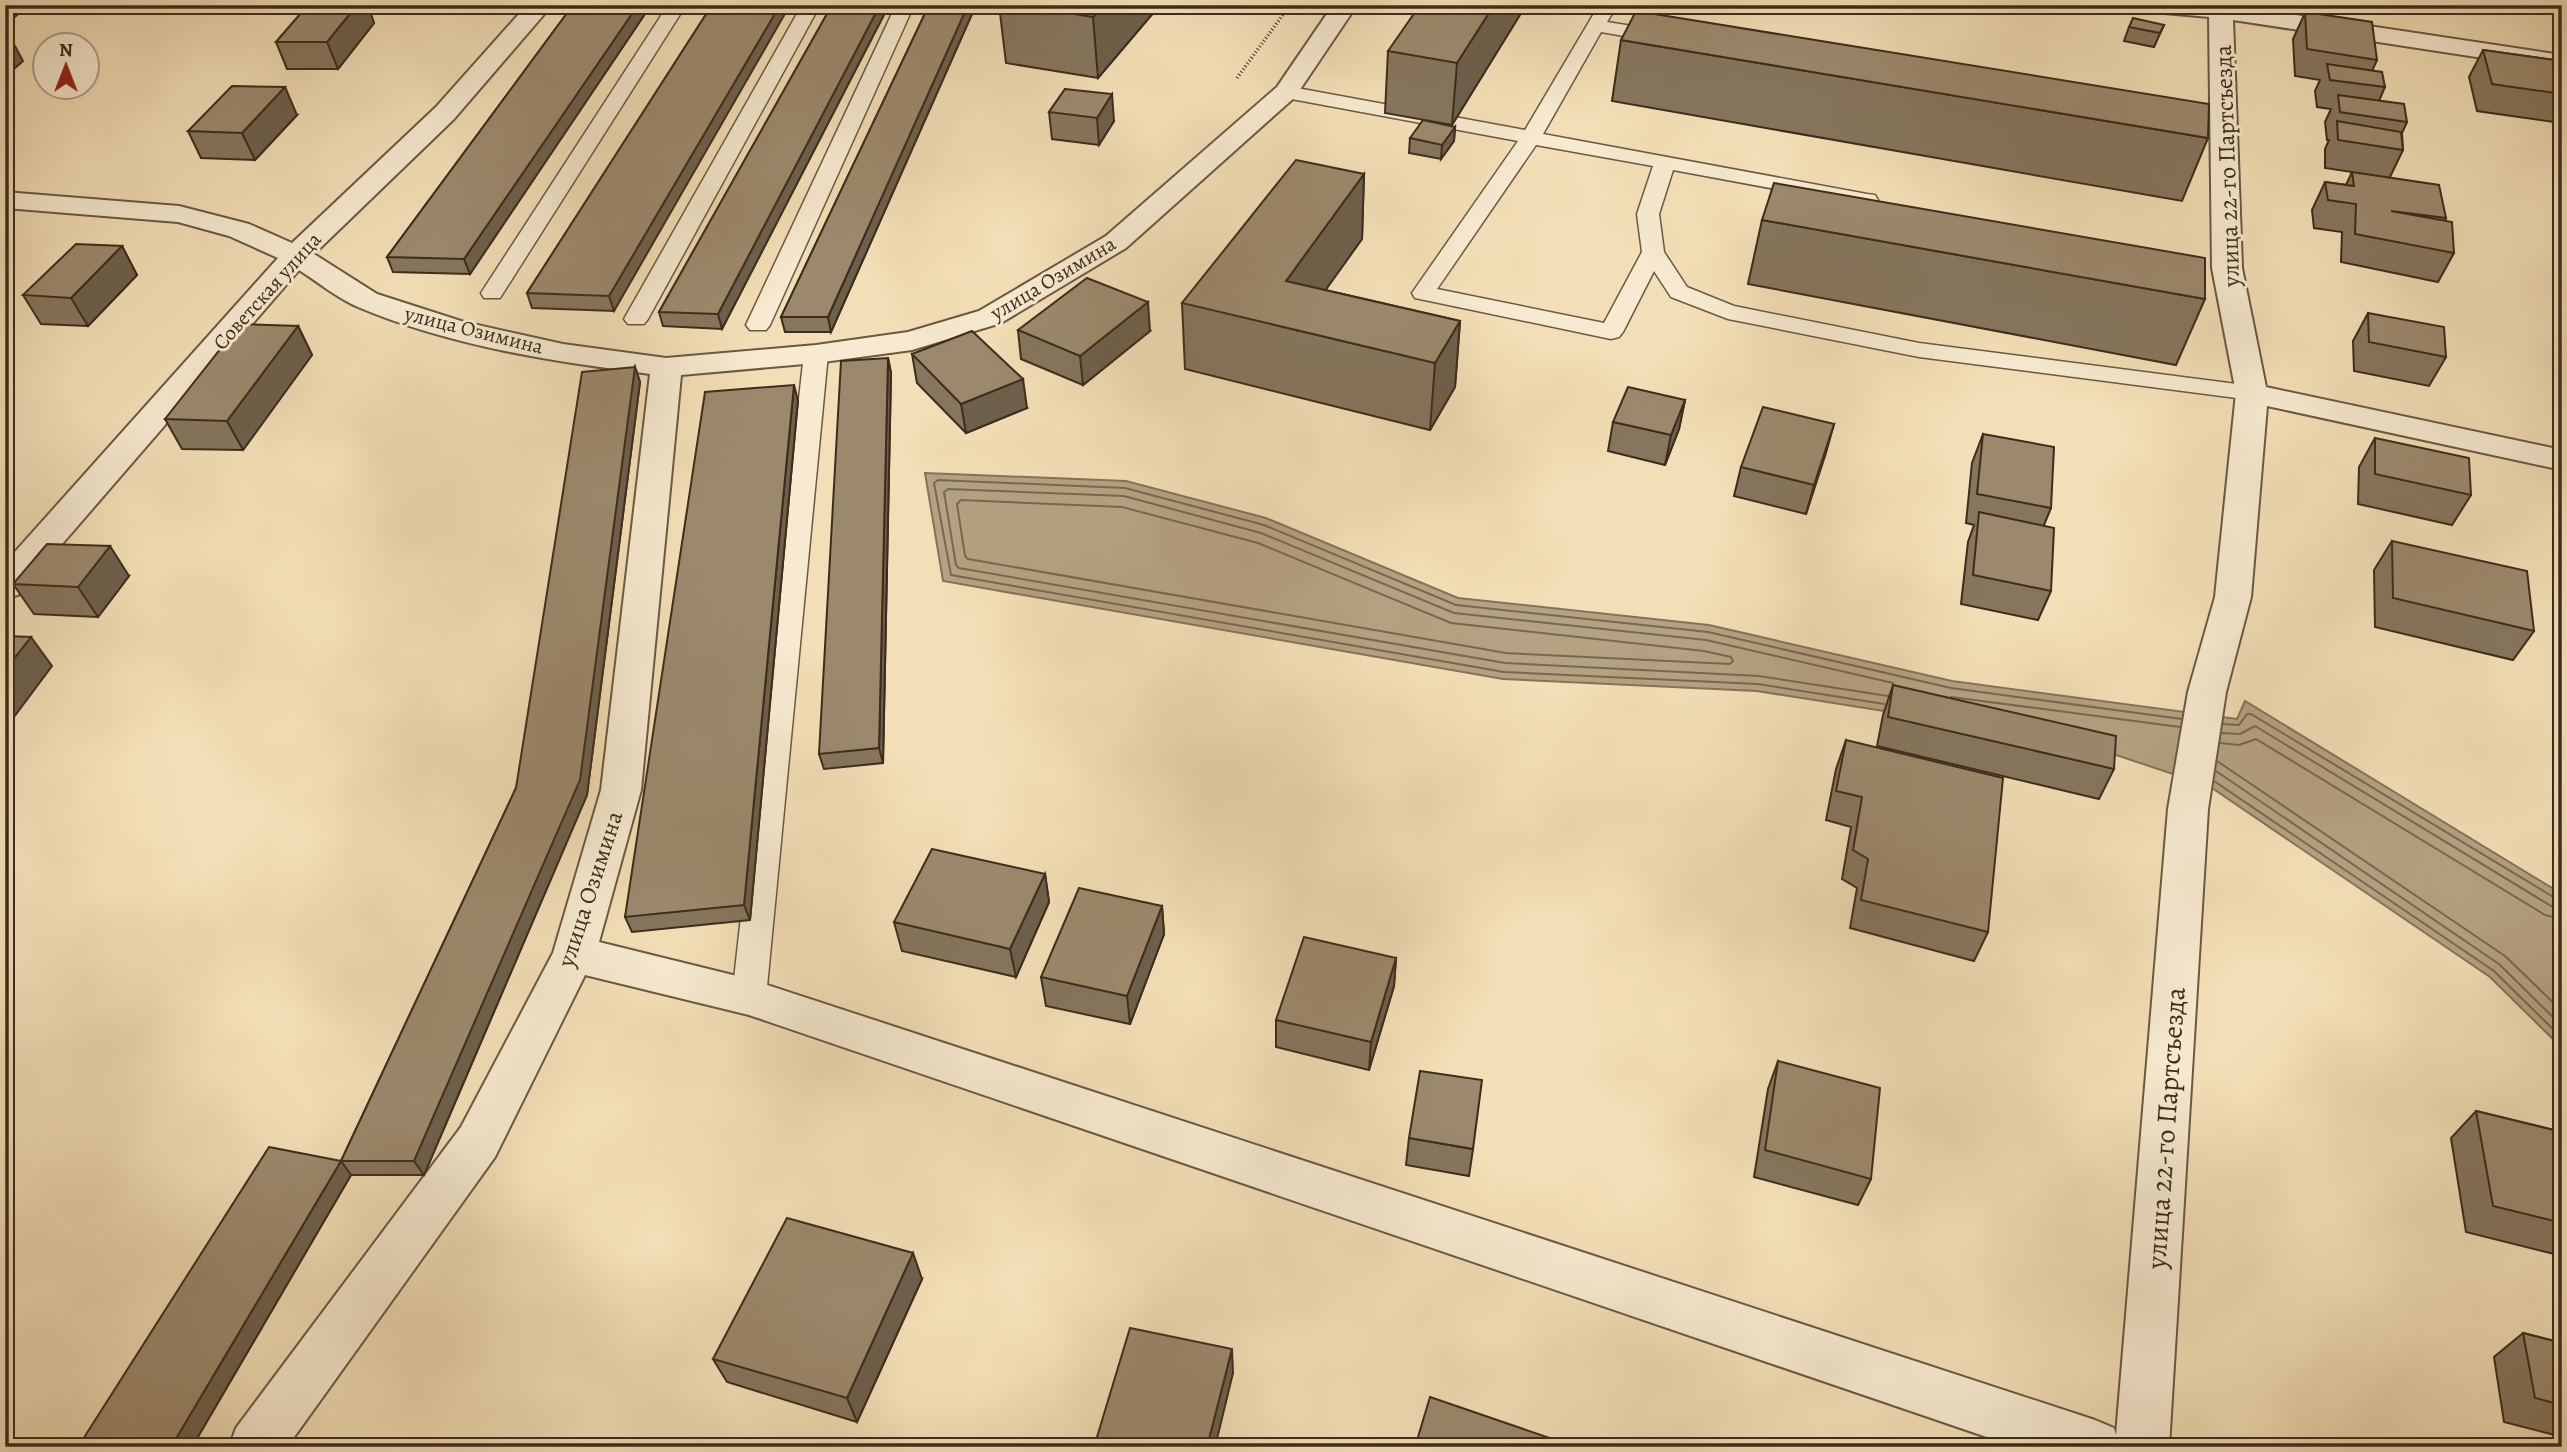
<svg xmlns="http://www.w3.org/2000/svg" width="2567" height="1452" font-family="Alegreya,serif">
	<rect width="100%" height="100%" fill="#f3dfb7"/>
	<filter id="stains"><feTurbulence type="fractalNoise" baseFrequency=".00286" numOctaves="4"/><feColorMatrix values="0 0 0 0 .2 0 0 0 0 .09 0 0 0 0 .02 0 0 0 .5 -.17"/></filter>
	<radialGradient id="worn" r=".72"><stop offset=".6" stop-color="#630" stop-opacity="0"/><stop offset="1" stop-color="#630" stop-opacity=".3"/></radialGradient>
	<path fill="#b5a282" stroke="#857359" stroke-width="2" d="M925,473l201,8 140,37 192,80 251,27 243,56 285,38 8,-18 317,193v154l-72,-71 -281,-191 -135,-45 -317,-50 -254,-12 -560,-98z"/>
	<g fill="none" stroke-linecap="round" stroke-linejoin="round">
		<path stroke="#79674f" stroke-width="2" d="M961,500l161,7 136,36 193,80 253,28 27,6 2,4 -3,3 -224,-11 -538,-94 -3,-3 -8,-52z
			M1888,696l-129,-20 -254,-13 -546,-95 -3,-3 -12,-73 4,-3 176,7 137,37 193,80 252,27 187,43
			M1951,697l229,30
			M1884,704l-126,-20 -254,-12 -553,-97 -17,-92 4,-3 187,8 139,37 192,80 252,27 243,56 231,31
			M2223,724l16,1 8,-11h4l304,184 7,1
			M2222,733l18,1 15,-8 296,180 11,2
			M2220,743l19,2 17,-6 289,176 17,4
			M2217,761l288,195 57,55
			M2216,771l283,193 63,62
			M2214,781l280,190 68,67"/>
		<defs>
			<path id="lane" d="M668,5h18l-186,293h-16l-3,-5z
				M802,5h18l-172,314 -4,5h-16l-4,-5z
				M896,5h18l-144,320 -4,5h-16l-4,-5z
				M1599,5h18l-10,17 57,9 9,6 -9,6 -63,-11 -58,102 324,60 8,1 3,5 -3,5 -8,1 -194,-36 -14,44 5,38 23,35 47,19 185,37 333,43 9,2 3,5 -3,5 -9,2 -333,-43 -191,-38 -57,-22 -17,-26 -31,61 -4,5 -8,2 -196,-41 -3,-5 106,-152 -232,-43 -7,-2 -3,-4 3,-4 7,-2 239,44zM1536,145l117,21 -16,48 5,38 -38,71 -167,-34z
				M816,347l8,2 4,5 -62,643 -5,10 -12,4 -12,-4 -5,-10 72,-643 4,-5z"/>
			<path id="street" d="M527,5h25l-98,114 -140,135 63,40 87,28 99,22 103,14 150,-13 92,-13 71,-21 127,-75 171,-149 56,-82h24l-62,92 -169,151 -125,75 -89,27 -96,13 -135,12 -40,415 -42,152 150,37 1346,441 19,8 2,7 52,-626 20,-117 27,-95 21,-204 -24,-125 -3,-251 -56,-5 -8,-2 -4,-5h89l332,50v15l-329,-50 9,248 24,119 296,63v20l-295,-64 -16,191 -25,95 -18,117 -39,638h-153l-1267,-432 -164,-40 -90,182 -208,290h-58l7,-19 225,-301 92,-174 48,-163 49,-416c-99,-13 -200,-28 -292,-67 -21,-9 -40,-25 -59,-37l-281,325 -13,3v-35l273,-305 -49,-22 -51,-14 -173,-14v-16l174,14 70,18 43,19 144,-136z"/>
		</defs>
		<use href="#lane" stroke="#6a5943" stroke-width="3"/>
		<use href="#street" stroke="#6a5943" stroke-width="4"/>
		<path stroke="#3d2c1c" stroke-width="3.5" stroke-dasharray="1 2.5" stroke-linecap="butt" d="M1237,78l53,-73"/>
		<use href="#lane" fill="#f7ead0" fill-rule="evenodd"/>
		<use href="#street" fill="#f7ead0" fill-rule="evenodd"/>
	</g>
	<path fill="#86765e" stroke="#3d2c1c" stroke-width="2" d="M308,5h83l-3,4h-19l5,14 -36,46h-51l-11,-27z
		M573,5h78l-181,269 -77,-2 -6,-15z
		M712,5l-98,306 -82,-3 -5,-15z
		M832,5h57l-167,324 -59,-3 -4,-14z
		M929,5h47l-145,327h-46l-4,-15z
		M999,5h161l-62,73 -92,-15z
		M1526,5l-74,120 -67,-12 3,-62z
		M2281,5h36l-3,9 63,46 -5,11 13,16 -6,14 28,21 -5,11 1,17 -13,27 56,41 -1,3 9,32 -16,29 -97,-20 1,-30 -28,-4 -2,-18 13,-28 21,3 6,-13 -27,-4v-19l4,-9h-2l-2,-18 6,-13 -14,-2 -2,-16 5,-11 -25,-4 -2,-37 12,-26 -24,-4z
		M2164,25l-10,22 -30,-6 5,-14z
		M1621,40l587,98 -26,63 -570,-100z
		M2483,50l79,11v62l-85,-12 -8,-34z
		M1065,89l49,32 -15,24 -47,-6 -3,-27z
		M297,115l-42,45 -54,-2 -13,-27z
		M1455,127l-1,14 -13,18 -32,-6 1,-15z
		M1364,174l-2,65 -37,51 135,31 -5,66 -25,43 -245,-61 -3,-66z
		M1762,220l443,79 -29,66 -428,-81z
		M122,246l15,29 -49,51 -47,-2 -18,-29z
		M2368,313l78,44 -17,29 -75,-15 -1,-30z
		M298,326l14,29 -69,95 -61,-1 -17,-30z
		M1018,330l132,1 -67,54 -62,-26z
		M912,354l115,54 -61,25 -49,-50z
		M888,358l3,15 -8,390 -59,6 -5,-15z
		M635,367l5,15 -53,413 -163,380h-73l-159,272h-114l263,-286 175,-373z
		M798,400l-48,520 -118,12 -7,-15z
		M1685,400l-6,29 -14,36 -57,-14 5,-29z
		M1834,424l-28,90 -72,-18 7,-29z
		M1983,434l68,74 -7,17 7,66 -13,29 -77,-16 7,-62 6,-17 -8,-2 6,-60z
		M2375,438l96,57 -19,30 -94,-21 1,-37z
		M2392,541l142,90 -21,29 -138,-33 -1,-57z
		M129,576l-31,41 -64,-3 -21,-30z
		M1893,685l221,84 -15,30 -222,-53 6,-31z
		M1846,740l142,192 -14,29 -124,-33 7,-40 -15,-9 9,-52 -25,-7 10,-51z
		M1045,874l4,28 -33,75 -114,-26 -8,-29z
		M1162,906l2,28 -34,90 -84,-18 -5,-29z
		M1396,958l-2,28 -25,84 -93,-23v-27z
		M1778,1061l93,118 -13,26 -104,-28 14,-88z
		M2476,1111l86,21v124l-96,-24 -15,-94z
		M1409,1138l64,11 -4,27 -63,-11z
		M922,1279l-65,143 -130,-40 -14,-23z
		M2523,1333l39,10v94l-58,-15 -10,-65z"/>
	<path fill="#6d604c" stroke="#3d2c1c" stroke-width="2" d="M5,5h7l5,10 -12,11z
		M357,5h11l6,18 -36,46 -11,-27z
		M638,5h13l-181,269 -6,-15z
		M780,5h10l-176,306 -5,-15z
		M880,5h9l-167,324 -4,-15z
		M968,5h8l-145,327 -3,-15z
		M1104,5h56l-62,73 -5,-61z
		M1494,5h32l-74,120 5,-62z
		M9,35l14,26 -18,16v-39z
		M285,87l12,28 -42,45 -13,-27z
		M1112,94l2,27 -15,24 -2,-27z
		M1455,127l-1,14 -13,18 1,-14z
		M1364,174l-2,65 -65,91 -11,-49z
		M122,246l15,29 -49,51 -17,-28z
		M1148,302l2,29 -67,54 -3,-29z
		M1460,321l-5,66 -25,43 5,-67z
		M298,326l14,29 -69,95 -16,-29z
		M888,358l3,15 -8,390 -4,-15z
		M635,367l5,15 -53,413 -163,380 -10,-14z
		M1023,379l4,29 -61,25 -5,-29z
		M794,385l4,15 -48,520 -6,-15z
		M5,391l6,9 -6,6z
		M1685,400l-6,29 -14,36 6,-30z
		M1834,424l-8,29 -20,61 8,-29z
		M110,546l19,30 -31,41 -20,-30z
		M31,637l21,29 -47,63v-59z
		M1045,874l4,28 -33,75 -6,-28z
		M1162,906l2,28 -34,90 -3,-28z
		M1396,958l-2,28 -25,84 2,-28z
		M341,1161l10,14 -159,272h-21z
		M913,1253l9,26 -65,143 -10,-24z
		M1232,1349l1,24 -18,74h-8z"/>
	<path fill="#9c896d" stroke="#3d2c1c" stroke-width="2" d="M308,5h49l-30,37h-51z
		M573,5h65l-174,254 -77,-2z
		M712,5h68l-171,291 -82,-3z
		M832,5h48l-162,309 -59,-2z
		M929,5h39l-140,312h-47z
		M1017,5h87l-11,12z
		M1420,5h74l-37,58 -69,-12z
		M1636,11l573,93 -1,34 -587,-98z
		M2305,12l67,10 5,38 -70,-11z
		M2133,18l31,7 -4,8 -31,-6z
		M2483,50l79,11v33l-70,-10z
		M2327,64l55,8 3,15 -55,-7z
		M232,86l53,1 -43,46 -54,-2z
		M1065,89l47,5 -15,24 -48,-6z
		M2338,95l66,9 3,18 -67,-10z
		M1423,120l32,7 -13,18 -32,-7z
		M2337,121l64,11 2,18 -65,-10z
		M1296,160l68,14 -78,107 174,40 -25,42 -253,-60z
		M2352,172l87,13 7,33 -55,-7 61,11 2,31 -99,-19 1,-30 -28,-4 -3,-18 29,4z
		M1774,183l431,75v41l-443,-79z
		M76,244l46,2 -51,52 -48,-3z
		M1087,278l61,24 -68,54 -62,-26z
		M2368,313l76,14 2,30 -77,-15z
		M240,324l58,2 -71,95 -62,-2z
		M972,331l51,48 -62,25 -49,-50z
		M888,358l-9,390 -60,6 22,-393z
		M635,367l-55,413 -166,381h-73l175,-373 66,-416z
		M794,385l-50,520 -119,12 80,-525z
		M1628,387l57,13 -14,35 -58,-13z
		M1763,407l71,17 -20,61 -73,-18z
		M1983,434l71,13 -3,61 -74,-14z
		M2375,438l94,20 2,37 -96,-21z
		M1979,512l75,16 -3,63 -78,-16z
		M2392,541l135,30 7,60 -141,-33z
		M47,544l63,2 -32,41 -65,-3z
		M5,636l26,1 -26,33z
		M1893,685l223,51 -2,33 -226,-52z
		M1846,740l157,38 -15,154 -127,-32 7,-41 -15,-9 9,-53 -26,-6z
		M932,849l113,25 -35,75 -116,-27z
		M1079,888l83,18 -35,90 -86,-19z
		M1304,937l92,21 -25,84 -95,-22z
		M1778,1061l102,27 -9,91 -106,-29z
		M1420,1071l62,9 -9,69 -64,-11z
		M2476,1111l86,21v91l-69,-17z
		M269,1147l72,14 -170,286h-93z
		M787,1218l126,35 -66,145 -134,-39z
		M1130,1328l102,21 -25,98h-113z
		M2523,1333l39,10v62l-27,-7z
		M1430,1397l146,50h-161z"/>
	<g text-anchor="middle" stroke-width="6" stroke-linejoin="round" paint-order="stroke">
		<g font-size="21" fill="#3d2c1c" stroke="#f7ead0">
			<text transform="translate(1053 278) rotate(-31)" y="7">улица Озимина</text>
			<text transform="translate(267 291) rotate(-48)" y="7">Советская улица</text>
			<text transform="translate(474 330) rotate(14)" y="7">улица Озимина</text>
		</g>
		<g font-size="24" fill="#3d2c1c" stroke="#f7ead0">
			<text transform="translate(2227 166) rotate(-92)" y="8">улица 22-го Партсъезда</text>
			<text transform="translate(590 889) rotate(-72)" y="8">улица Озимина</text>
		</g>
		<g font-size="28" fill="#3d2c1c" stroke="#f7ead0">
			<text transform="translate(2165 1128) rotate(-86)" y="10">улица 22-го Партсъезда</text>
		</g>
	</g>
	<rect width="2567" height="1452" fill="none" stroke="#f3dfb7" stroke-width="28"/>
	<rect x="7" y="7" width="2553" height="1438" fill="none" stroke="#3d2c1c" stroke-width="3.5"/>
	<rect x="14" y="14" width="2539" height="1424" fill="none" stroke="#3d2c1c" stroke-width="2"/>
	<g transform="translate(66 66)"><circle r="33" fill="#f7ead0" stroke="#ad9e88" stroke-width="2"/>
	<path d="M0-5L12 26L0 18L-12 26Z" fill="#8f2418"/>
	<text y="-10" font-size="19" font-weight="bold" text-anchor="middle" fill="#3d2c1c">N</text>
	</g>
	<rect width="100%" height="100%" filter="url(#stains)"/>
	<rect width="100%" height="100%" fill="url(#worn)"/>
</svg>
